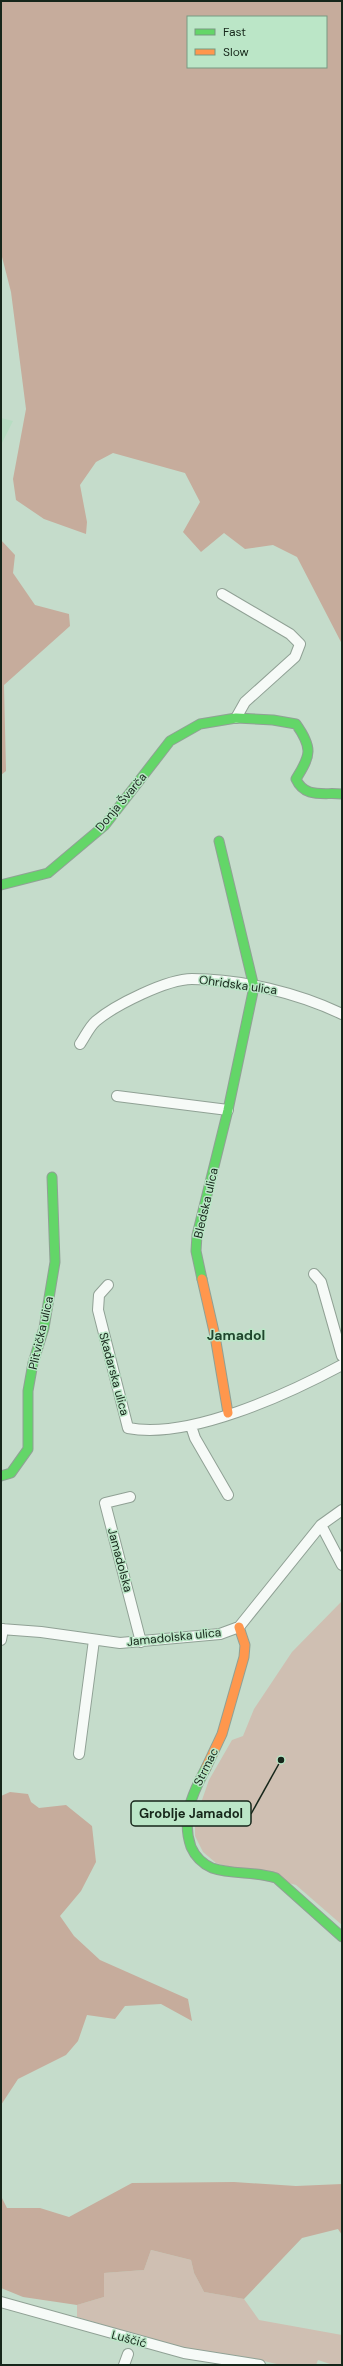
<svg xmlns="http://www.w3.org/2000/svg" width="343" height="2366" font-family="'DM Sans',sans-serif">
	<rect width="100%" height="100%" fill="#c5dccb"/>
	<path fill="#b7ddc2" d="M1,418l12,3 -12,24z"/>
	<path fill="#cfbfb2" d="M342,1601v324l-46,-40 -80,-22 -13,-11 -8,-16v-16l14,-40 23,-40 11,-4 11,-27 38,-57z
		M151,2250l40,10 3,13 10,19 40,7 15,21 83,15v30h-9l-15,-5 -2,5h-35l-35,-8 -69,-10 -100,-30v-12l27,-8v-24l40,-3z"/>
	<path fill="#c6ac9c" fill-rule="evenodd" d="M1,1h341v643l-45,-87 -24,-12 -28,4 -21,-16 -23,19 -18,-20 17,-30 -15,-29 -72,-20 -17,9 -16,23 7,37 -1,12 -42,-15 -28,-19 -3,-21 13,-70 -15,-117 -10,-39zM188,17h138v50h-138z
		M1,540l14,15 -2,18 22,32 34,9 1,12 -66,59 2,86 -5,4z
		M10,1792l18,2 3,8 8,6 27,-3 26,21 4,36 -15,29 -21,25 14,20 26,24 88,39 4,22 -31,-17 -36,2 -10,13 -28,-4 -9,26 -12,14 -48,24 -17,26v-309z
		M234,2182l62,4 46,-2v51l-4,-6 -36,9 -58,61 -40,-7 -10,-19 -3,-13 -40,-10 -7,20 -40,3v24l-27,8 -54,-8 -22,-9v-92l6,12h33l29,9 63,-34z"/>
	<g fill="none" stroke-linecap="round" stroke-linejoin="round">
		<defs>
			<path id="street" d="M222,594l68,40 10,10 -5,13 -50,45 -9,16
				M80,1044c5,-7 9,-17 16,-23 19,-16 71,-42 96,-42 49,0 106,14 150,35
				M117,1096l111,14
				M314,1274l7,8 21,74
				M108,1285l-9,10 -1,15 30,118c61,12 160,-34 214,-63
				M191,1426l4,12 33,57
				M130,1497l-25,6 36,139
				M321,1525l21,40
				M1,1629l40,3 79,11 100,-9 19,-7 82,-102 21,-15
				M1,1640l2,-11
				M79,1754l15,-114
				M1,2302l183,51 76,12
				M124,2365l4,-11"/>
			<path id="fast" d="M1,885l47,-12 57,-48 65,-84 30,-17 36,-6 37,2 23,4c17,24 15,31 0,55 9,20 28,13 46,15
				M202,1279l-6,-28 1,-16 31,-125 26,-123 -35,-146
				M1,1476l10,-3 17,-24v-58l5,-28 11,-35 11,-66 -3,-85
				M206,1768c-14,26 -25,50 -15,79 4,9 12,17 21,21 21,7 43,3 64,10l66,59"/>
			<path id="slow" d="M202,1279l13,57 13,77
				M206,1768l16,-34 22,-77 1,-12 -6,-18"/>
		</defs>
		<use href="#street" stroke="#90a195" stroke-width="12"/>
		<use href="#fast" stroke="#90a195" stroke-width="11"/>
		<use href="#slow" stroke="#90a195" stroke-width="11"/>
		<use href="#street" stroke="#f6faf7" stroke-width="10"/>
		<use href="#fast" stroke="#63d668" stroke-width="9"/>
		<use href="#slow" stroke="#ff974d" stroke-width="9"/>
	</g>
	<g text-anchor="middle" stroke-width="3" stroke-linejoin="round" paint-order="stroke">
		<g font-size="12" fill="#16261a" stroke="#bbe6c7">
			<text transform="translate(121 802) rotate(-50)" y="4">Donja Švarča</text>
			<text transform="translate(238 985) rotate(8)" y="4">Ohridska ulica</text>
			<text transform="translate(206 1203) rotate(-77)" y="4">Bledska ulica</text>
			<text transform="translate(41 1333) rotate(-77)" y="4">Plitvička ulica</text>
			<text transform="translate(114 1374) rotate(75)" y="4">Skadarska ulica</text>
			<text transform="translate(120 1560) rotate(75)" y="4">Jamadolska</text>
			<text transform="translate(174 1637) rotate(-6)" y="4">Jamadolska ulica</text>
			<text transform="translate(206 1767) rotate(-64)" y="4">Strmac</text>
			<text transform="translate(129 2339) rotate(15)" y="4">Luščić</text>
		</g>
		<g font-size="14" font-weight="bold" fill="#20462d" stroke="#bbe6c7">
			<text x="236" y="1340">Jamadol</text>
		</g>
	</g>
	<path fill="none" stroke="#16261a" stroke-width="1.5" d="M281 1760L251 1814"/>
	<circle fill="#16261a" stroke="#bbe6c7" stroke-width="1.5" cx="281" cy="1760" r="4"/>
	<rect fill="#bbe6c7" stroke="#16261a" stroke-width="1.5" x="131" y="1801" width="120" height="25" rx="4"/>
	<g font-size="13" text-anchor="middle" font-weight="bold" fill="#16261a">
		<text x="191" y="1818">Groblje Jamadol</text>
	</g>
	<rect width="343" height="2366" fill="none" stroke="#16261a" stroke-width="4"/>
	<rect x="187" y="16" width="140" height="52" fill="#bbe6c7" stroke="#799982"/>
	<rect x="195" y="29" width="20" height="6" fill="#63d668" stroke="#799982"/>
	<text x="223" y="36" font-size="12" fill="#16261a">Fast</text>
	<rect x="195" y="49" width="20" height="6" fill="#ff974d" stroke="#799982"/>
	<text x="223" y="56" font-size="12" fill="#16261a">Slow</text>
</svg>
